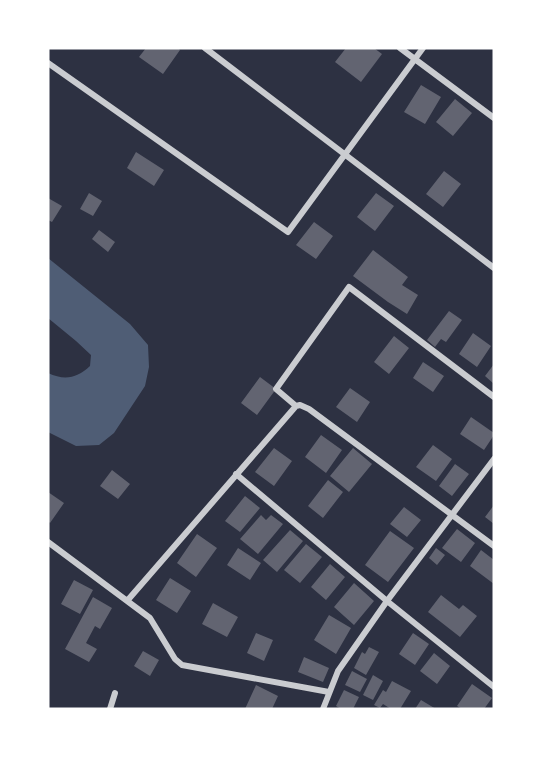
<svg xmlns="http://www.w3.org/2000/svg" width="542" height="757" font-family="Helvetica,sans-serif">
	<rect width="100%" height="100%" fill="#2d3142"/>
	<path fill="#4f5d75" d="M48,258l82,66 18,21 1,22 -4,19 -31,47 -15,12 -23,1 -28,-14v-59c17,8 29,5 42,-7l1,-11 -15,-14 -28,-23z"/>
	<path fill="#626471" d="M146,48h32l2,2 -17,24 -24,-17z
		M346,48h28l8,6 -21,28 -26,-20z
		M421,85l20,12 -16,27 -21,-12z
		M455,99l17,14 -19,23 -17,-14z
		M136,152l28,18 -10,16 -27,-18z
		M444,171l17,13 -18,23 -17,-13z
		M89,193l13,8 -9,15 -13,-7z
		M376,193l18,13 -19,25 -18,-14z
		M48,198l14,8 -10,16 -4,-2z
		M314,222l19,14 -17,23 -20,-14z
		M99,230l16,12 -7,10 -16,-13z
		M373,250l35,27 -6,8 16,10 -11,19 -19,-12 -35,-26z
		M449,311l13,9 -16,22 -5,-3 -6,8 -8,-7z
		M473,333l18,13 -14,21 -18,-13z
		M394,336l15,12 -20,26 -15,-12z
		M423,362l21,14 -11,16 -20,-14z
		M494,364v20l-9,-8z
		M260,377l16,12 -19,26 -16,-12z
		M350,388l20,14 -13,20 -21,-15z
		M471,417l23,16v2l-10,15 -24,-16z
		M321,435l21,15 -16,23 -21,-16z
		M433,445l19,14 -16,22 -20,-14z
		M274,448l18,13 -18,25 -19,-14z
		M353,448l19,16 -23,28 -19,-16z
		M455,464l14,10 -17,22 -13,-10z
		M112,470l18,14 -12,15 -18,-13z
		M328,480l15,12 -20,26 -15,-12z
		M48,492l16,11 -14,20 -2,-2z
		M245,496l15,12 -20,24 -15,-11z
		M494,505v19l-9,-7z
		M404,507l17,13 -14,17 -17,-13z
		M261,515l5,5 5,-5 12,9 -25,30 -18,-15z
		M457,529l18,14 -14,19 -19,-14z
		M290,530l13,11 -26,31 -14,-12z
		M390,531l24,17 -26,34 -23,-17z
		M197,534l20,14 -21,29 -19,-14z
		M306,544l16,13 -22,26 -16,-13z
		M238,548l23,15 -11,17 -23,-15z
		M436,548l9,7 -8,10 -8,-7z
		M481,550l13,10v24l-24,-18z
		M330,564l15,13 -19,23 -15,-13z
		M170,578l21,13 -14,22 -21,-13z
		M74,580l19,10 -13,24 -19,-10z
		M354,583l20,18 -20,24 -20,-18z
		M441,595l18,14 4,-4 14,11 -17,21 -32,-25z
		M93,597l19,11 -12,21 -5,-3 -9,17 11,6 -8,13 -24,-13z
		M213,603l25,14 -11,20 -25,-13z
		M329,615l22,13 -15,26 -22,-14z
		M256,633l17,7 -9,21 -17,-8z
		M413,633l16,11 -14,21 -16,-11z
		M369,647l10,5 -13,23 -12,-7 8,-16 3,2z
		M143,651l16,9 -9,16 -16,-10z
		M434,653l16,13 -13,18 -17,-13z
		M304,657l25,11 -6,14 -25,-10z
		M352,671l15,8 -7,13 -15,-7z
		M373,675l10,6 -10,19 -10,-5z
		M392,681l19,10 -11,18h-9l-8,-5 -3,4 -6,-3 9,-15 3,2z
		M472,684l20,14 -8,11h-22l-5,-3z
		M256,685l22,11 -6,13h-27z
		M344,690l15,7 -6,12h-12l-5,-3z
		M421,700l15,9h-21z"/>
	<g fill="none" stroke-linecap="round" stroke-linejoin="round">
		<path stroke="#caccd0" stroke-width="6" d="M205,48l289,220
			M400,48l94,70
			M48,63l240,169 135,-184
			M296,406l-20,-17 73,-102 145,110
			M236,474l151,127 107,86
			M48,542l102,76 25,41 7,6 147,27
			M127,601l169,-195 4,-1 9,4 185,137
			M110,709l5,-16
			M323,709l15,-38 49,-70 107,-142"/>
	</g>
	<rect width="542" height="757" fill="none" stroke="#ffffff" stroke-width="99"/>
</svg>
